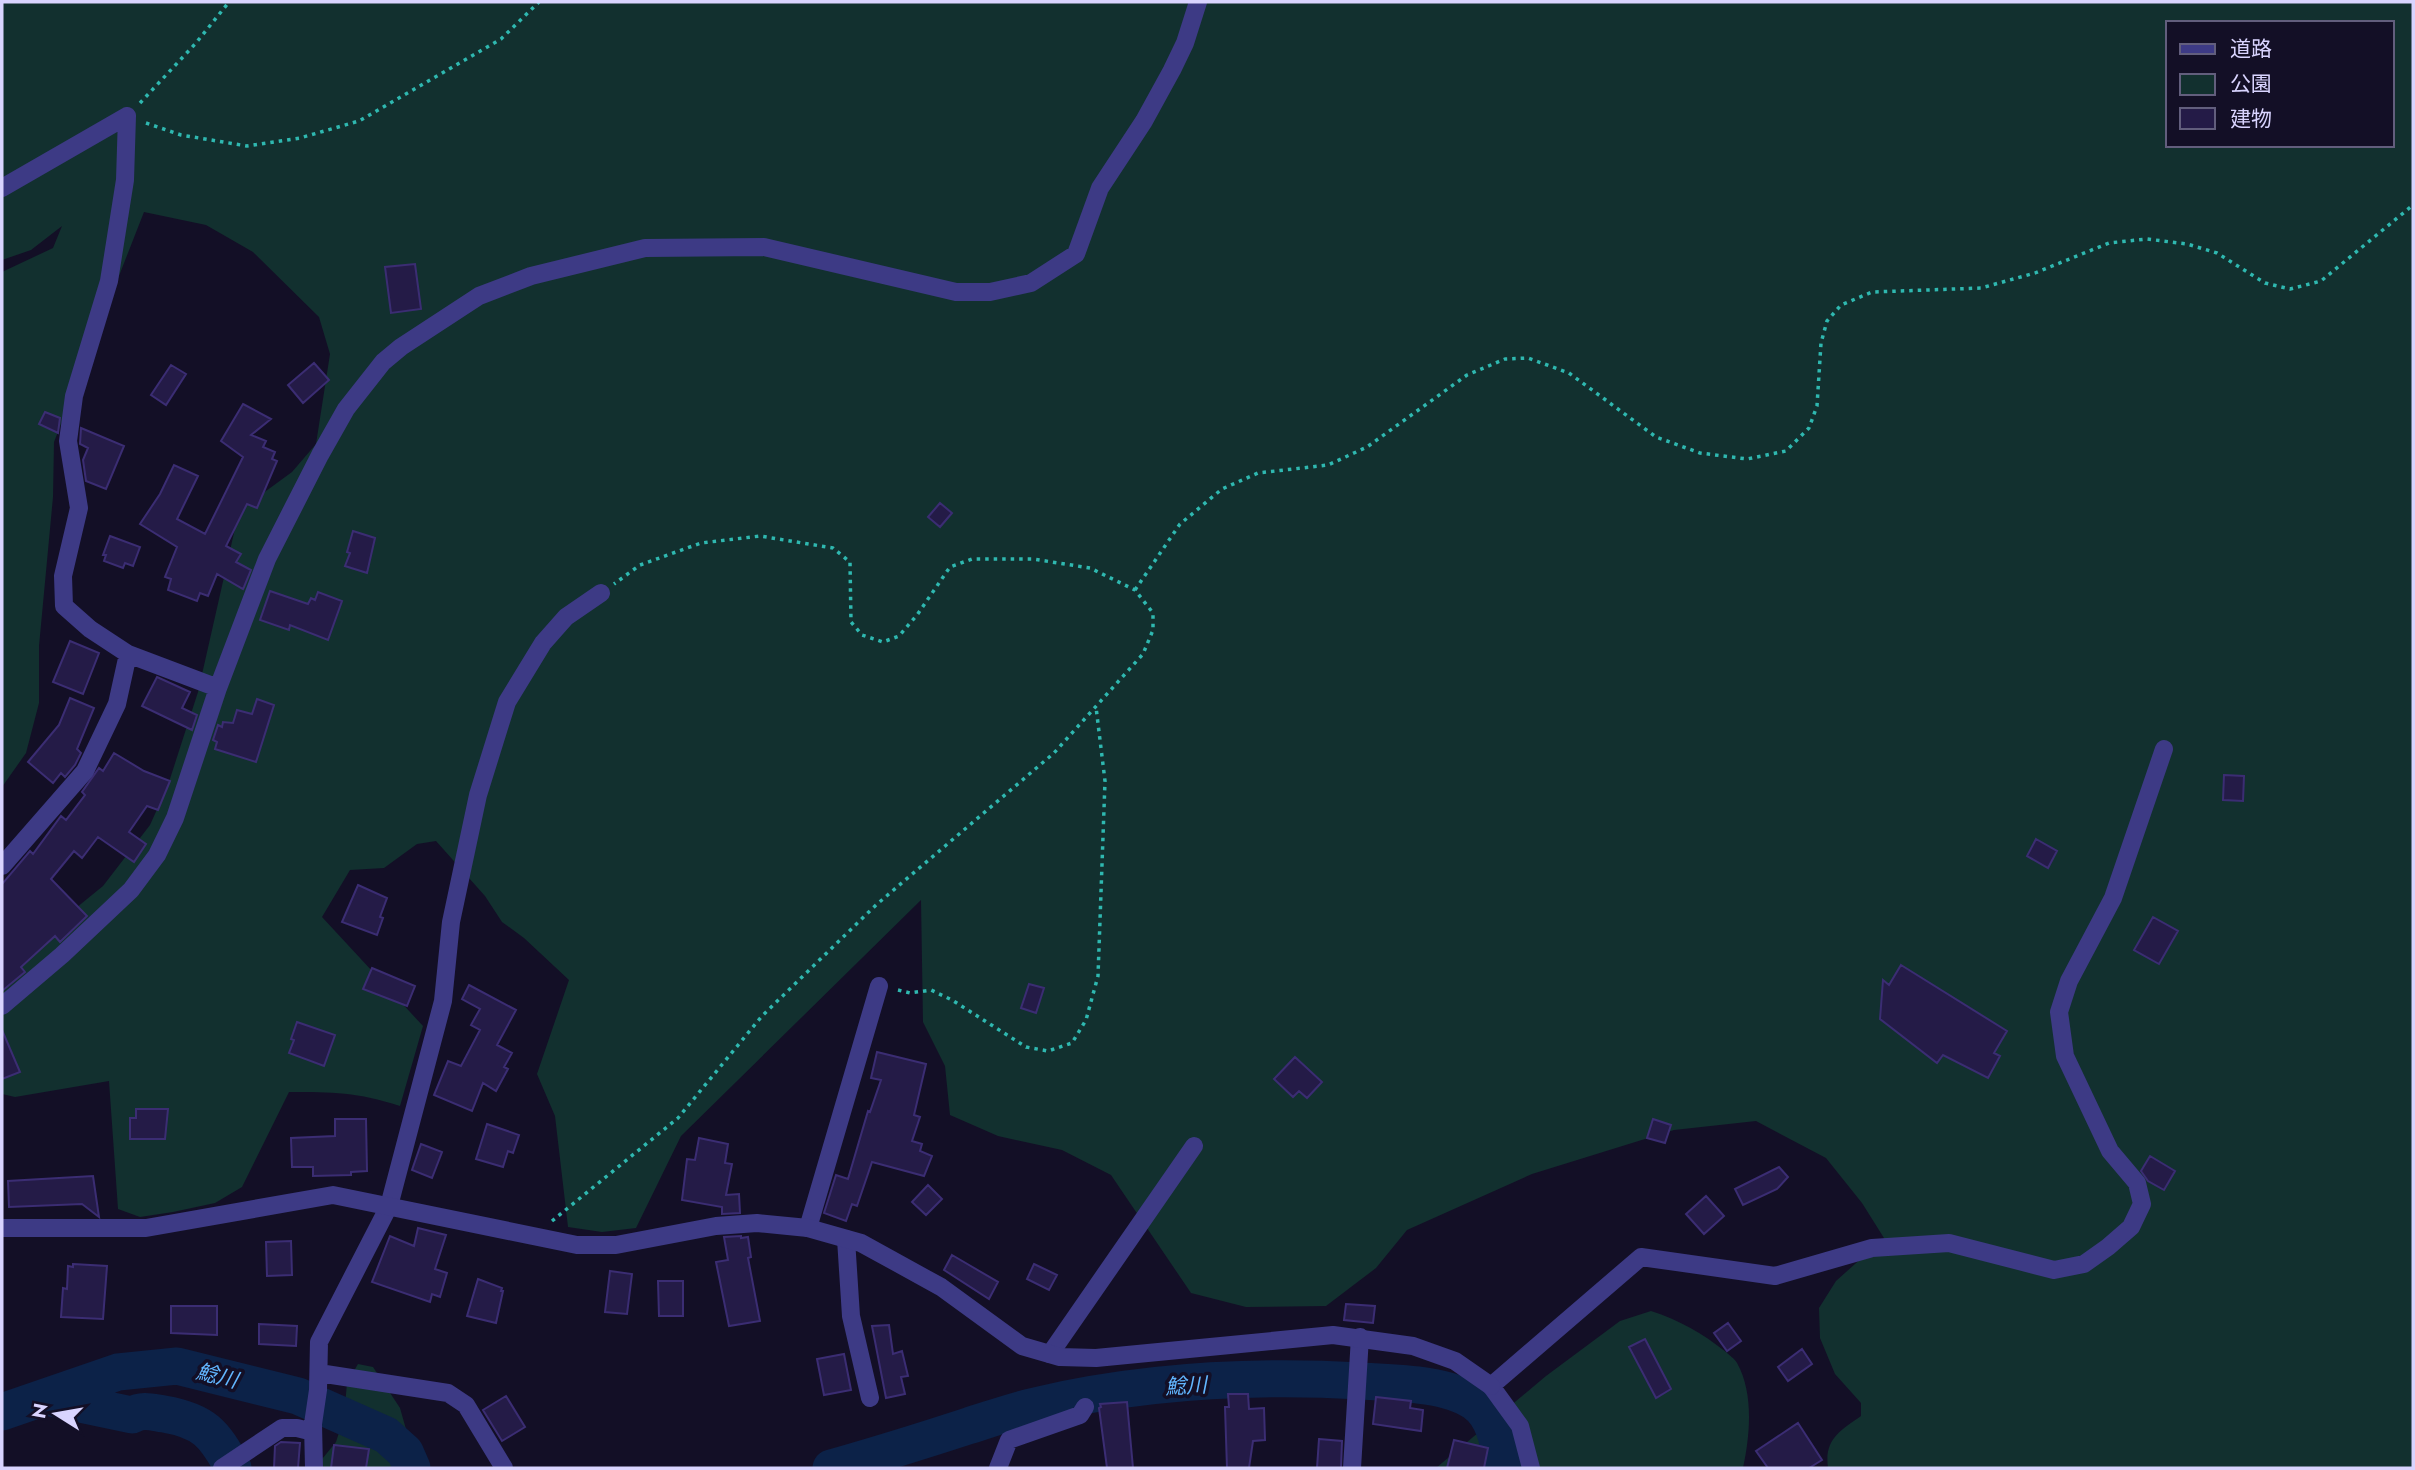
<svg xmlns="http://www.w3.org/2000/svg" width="2415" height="1470" font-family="Jost,'Noto Sans JP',sans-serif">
	<rect width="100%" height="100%" fill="#130f26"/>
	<path fill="#12302f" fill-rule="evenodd" d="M2,2h2411v1466h-585c-4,-29 12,-37 33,-52v-13l-26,-29 -15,-36 -1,-30 17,-27 48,-43 -22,-35 -36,-45 -70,-37 -82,9 -142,44 -125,56 -31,38 -50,38 -80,1 -55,-14 -80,-118 -49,-25 -64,-14 -48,-21 -5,-49 -22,-44 -2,-122 -240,236 -45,92 -34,4 -34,-5 -13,-111 -18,-42 32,-94 -45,-42 -22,-16 -17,-26 -49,-55 -19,3 -33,24 -34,2 -28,47 101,109 -23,80c-43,-14 -67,-14 -111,-14l-47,95 -27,16 -42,9 -33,5 -22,-8 -9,-128 -94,16 -13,-3v-117l31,-34 70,-57 47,-61 18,-40 30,-93 38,-168 11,-19 45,-33 24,-28 14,-90 -11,-37 -66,-65 -47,-27 -62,-13 -90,230 -1,55 -14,149v57l-13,50 -24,34v-515l51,-24 9,-22 -31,24 -29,10zM2168,23h224v122h-224z
		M1651,1311c28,9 51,22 75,41 3,3 9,7 11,11 17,30 13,73 6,105h-307l110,-92 74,-55z
		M358,1364l15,3 27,41 17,60h-109l10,-4 18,-22 8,-25 3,-34z"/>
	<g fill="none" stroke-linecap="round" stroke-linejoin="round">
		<path stroke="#0c2248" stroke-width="37" d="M46,1397l86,18c11,-6 19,-3 32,-1 40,7 50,19 69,54
			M2,1412l116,-40 59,-6 121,30 88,39 19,17 7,16
			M831,1468c46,-13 91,-27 137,-42 23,-7 47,-16 71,-21 104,-24 215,-30 322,-24 33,2 85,2 113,21 21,14 25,43 29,66"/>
	</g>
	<path fill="#241b47" stroke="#3b2d73" stroke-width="2" d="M415,264l6,45 -30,4 -6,-46z
		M314,363l15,17 -26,23 -15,-18z
		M171,365l15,9 -20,31 -15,-10z
		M243,404l28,15 -20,16 15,6 -3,6 12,5 -3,7 5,2 -20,47 -10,-4 -21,42 15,8 -5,8 15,8 -7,17 -1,2 -26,-15 -9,22 -8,-3 -3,8 -29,-11 3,-11 -6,-2 12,-30 -37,-23 20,-30 14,-29 24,11 -21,43 28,15 38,-77 -22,-16z
		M45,412l15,6 -2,15 -19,-9z
		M81,428l43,18 -18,43 -20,-8 -3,-21 5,-12 -8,-4z
		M940,503l12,10 -12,14 -12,-10z
		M353,531l22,7 -8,35 -22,-7 5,-13 -3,-1z
		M110,536l30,11 -7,19 -8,-3 -2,5 -19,-7 2,-6h-3z
		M270,591l38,13 3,-6 4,2 3,-8 24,9 -14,39 -38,-15 -1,5 -29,-10z
		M70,641l29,12 -16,41 -30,-12z
		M157,677l33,15 -8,16 15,7 -5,15 -50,-24z
		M70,698l24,10 -17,41 4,4 -6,12 -10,12 -4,-4 -8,10 -25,-21 31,-37z
		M257,699l17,6 -18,57 -41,-13 2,-7 -4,-2 5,-15 4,2 1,-5 10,1 4,-13 15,4z
		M114,753l30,18 26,10 -12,29 -11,-4 -18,26 17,12 -12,18 -36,-25 -16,21 -8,-7 -23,28 36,37 -27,26 -5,-6 -34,31 4,5 -23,19v-107l28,-33 3,3 28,-38 5,4 19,-25 -3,-3 17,-24 4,3z
		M2224,775l20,1 -1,25 -20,-1z
		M2036,839l21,12 -9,17 -21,-12z
		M358,885l29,13 -7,19 3,1 -6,17 -35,-13z
		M2153,917l25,14 -19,33 -25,-14z
		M1901,965l106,66 -13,22 6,3 -12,22 -45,-23 -6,8 -57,-44 3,-39 6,5z
		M372,968l43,18 -8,20 -44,-17z
		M1029,984l15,4 -8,25 -15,-5z
		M469,985l47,25 -19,35 15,8 -8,14 4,2 -12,22 -13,-8 -11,28 -38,-16 14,-34 13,5 19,-36 -9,-5 9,-16 -18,-10z
		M297,1022l38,13 -11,31 -35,-13 5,-13 -3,-1z
		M2,1030l18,42 -18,7z
		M877,1052l49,12 -12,51 6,2 -8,24 10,3 -2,7 12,5 -8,20 -52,-14 -15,44 -5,-2 -6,17 -22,-8 12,-38 12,4 20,-68 2,1 11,-32 -10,-2z
		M1295,1057l27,25 -15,16 -8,-7 -6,6 -19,-18z
		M136,1109h32l-3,30h-35v-21h6z
		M335,1119h31l1,52 -16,1v3l-38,1v-9h-21l-1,-29 44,-2z
		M1653,1119l18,6 -6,18 -18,-5z
		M487,1124l32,11 -6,18 -5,-2 -5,16 -27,-8z
		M699,1138l29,6 -3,19 7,1 -6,31 13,-1 1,19 -18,1v-7l-40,-7 5,-41 8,1z
		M421,1144l21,8 -10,26 -20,-8z
		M2150,1156l25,15 -11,19 -16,-9 -7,-10z
		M1779,1167l9,10 -11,12 -34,16 -8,-16z
		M93,1176l6,41 -17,-13 -73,3 -1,-26z
		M928,1185l14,14 -16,16 -14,-13z
		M1706,1196l18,20 -20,18 -18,-20z
		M418,1228l28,7 -11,34 12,4 -7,24 -8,-3 -2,8 -58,-20 18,-46 24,10z
		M741,1236v2l7,-1 3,20 -3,1 12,63 -31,5 -13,-64 12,-2 -4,-23z
		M291,1241l1,34 -25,1 -1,-34z
		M952,1255l46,27 -9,17 -45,-29z
		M73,1264l34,2 -4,53 -42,-2 2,-29 4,1 1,-23 5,1z
		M1034,1264l23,11 -8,15 -22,-11z
		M610,1271l22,3 -5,40 -22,-2z
		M478,1279l24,9 -1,3h2l-7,32 -29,-7z
		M658,1281h25v35h-24z
		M1346,1304l29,2 -2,17 -29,-3z
		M171,1306h46v29l-46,-2z
		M1728,1323l13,18 -14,10 -13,-18z
		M259,1324l38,2 -1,20 -37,-2z
		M889,1325l4,29 9,-3 6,25 -7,1 4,17 -19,4 -14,-72z
		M1645,1339l26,50 -15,9 -27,-51z
		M1802,1349l10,15 -24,17 -10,-14z
		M844,1354l7,36 -27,5 -7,-36z
		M1228,1394h20l1,15 15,-1 1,32 -12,1 -4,27h-22l-2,-61h4z
		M506,1396l19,31 -23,14 -19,-31z
		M1376,1397l35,4 -1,7 13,2 -2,21 -48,-7z
		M1127,1402l6,66h-26l-8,-60 2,-1 -1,-3z
		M1798,1423l24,37 -13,8h-41l-12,-17z
		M1319,1439l23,2 -1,27h-24z
		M1454,1440l34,8 -4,20h-37z
		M281,1442l19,1 -2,25h-24l1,-22z
		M334,1445l35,4 -3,19h-35z"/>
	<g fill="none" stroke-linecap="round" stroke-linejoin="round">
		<path stroke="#2fb8b0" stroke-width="3.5" stroke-dasharray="3.5 5" stroke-linecap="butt" d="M140,103l56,-60 33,-41
			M146,123l35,12 66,11 53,-8 59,-17 142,-82 38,-37
			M1135,590l45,-66 42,-35 36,-16 70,-8 39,-18 100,-72 38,-16 23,-1 41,15 87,64 44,16 47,6 39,-8 23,-23 8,-22 4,-63 6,-22 14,-16 31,-13 109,-4 54,-15 74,-30 38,-4 40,5 30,9 48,30 25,6 31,-8 92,-76
			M898,990l12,3 21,-3 21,10 74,47 22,4 24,-8 14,-23 12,-44 7,-195 -9,-74
			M552,1221l126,-103 84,-102 114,-111 178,-152 89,-99 10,-24v-17l-18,-23 -45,-22 -57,-9h-61l-22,8 -33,48 -18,21 -16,6 -21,-7 -11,-13 -1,-60 -17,-14 -73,-12 -59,7 -61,22 -26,19"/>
		<path stroke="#3d3a85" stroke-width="18" d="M127,116l-2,64 -16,101 -35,115 -6,45 11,67 -16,68 1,30 26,23 38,25 90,34
			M2,188l125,-72
			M2,866l83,-95 32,-67 11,-50
			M2,1006l60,-51 69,-65 26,-35 18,-37 43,-130 49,-129 53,-104 26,-46 37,-47 18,-15 78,-51 52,-20 114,-28 119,-1 192,45h34l41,-9 45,-29 24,-66 44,-67 28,-51 13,-27 13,-41
			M808,1228l71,-242
			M846,1239l5,77 19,82
			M1050,1354l144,-208
			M319,1373l129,20 18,12 38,63
			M222,1468l60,-40h15l16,4
			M314,1468l-1,-44 5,-34 1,-48 70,-136 54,-205 8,-79 27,-127 29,-93 36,-59 23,-26 35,-24
			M998,1468l11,-28 71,-25 5,-8
			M1352,1468l8,-131
			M1531,1468l-11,-42 -29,-40 150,-129 134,19 97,-28 77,-5 105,27 30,-6 24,-17 23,-20 11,-23 -5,-21 -27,-32 -45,-95 -6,-44 10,-31 44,-83 51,-149"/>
		<path stroke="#3d3a85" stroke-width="18" d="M2,1228h144l187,-33 244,50h39l100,-19 41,-3 51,5 53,15 80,44 81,59 38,11 36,1 237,-23 80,11 42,15 36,25"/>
	</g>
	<g text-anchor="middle" stroke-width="7" stroke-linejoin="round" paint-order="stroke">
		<g font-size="21" font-style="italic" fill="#62b6ff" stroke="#130f26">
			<text transform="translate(217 1376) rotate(14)" y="7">鯰川</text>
			<text transform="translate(1186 1386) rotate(-3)" y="7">鯰川</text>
		</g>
	</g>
	<rect width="2415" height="1470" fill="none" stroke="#d9d4ff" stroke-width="7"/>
	<rect x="2166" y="21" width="228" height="126" fill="#130f26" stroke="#625e7d" stroke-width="2"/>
	<rect x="2180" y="44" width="35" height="10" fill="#3d3a85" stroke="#625e7d" stroke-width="2"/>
	<text x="2230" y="56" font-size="21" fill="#d9d4ff">道路</text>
	<rect x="2180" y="74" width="35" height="21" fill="#12302f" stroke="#625e7d" stroke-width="2"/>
	<text x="2230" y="91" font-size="21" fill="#d9d4ff">公園</text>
	<rect x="2180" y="108" width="35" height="21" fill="#241b47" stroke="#625e7d" stroke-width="2"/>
	<text x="2230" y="126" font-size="21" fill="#d9d4ff">建物</text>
	<g transform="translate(56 1414) rotate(281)" stroke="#130f26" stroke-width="5" paint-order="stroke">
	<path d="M0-5L12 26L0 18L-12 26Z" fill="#d9d4ff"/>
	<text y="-10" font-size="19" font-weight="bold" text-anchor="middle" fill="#d9d4ff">N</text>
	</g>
</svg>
